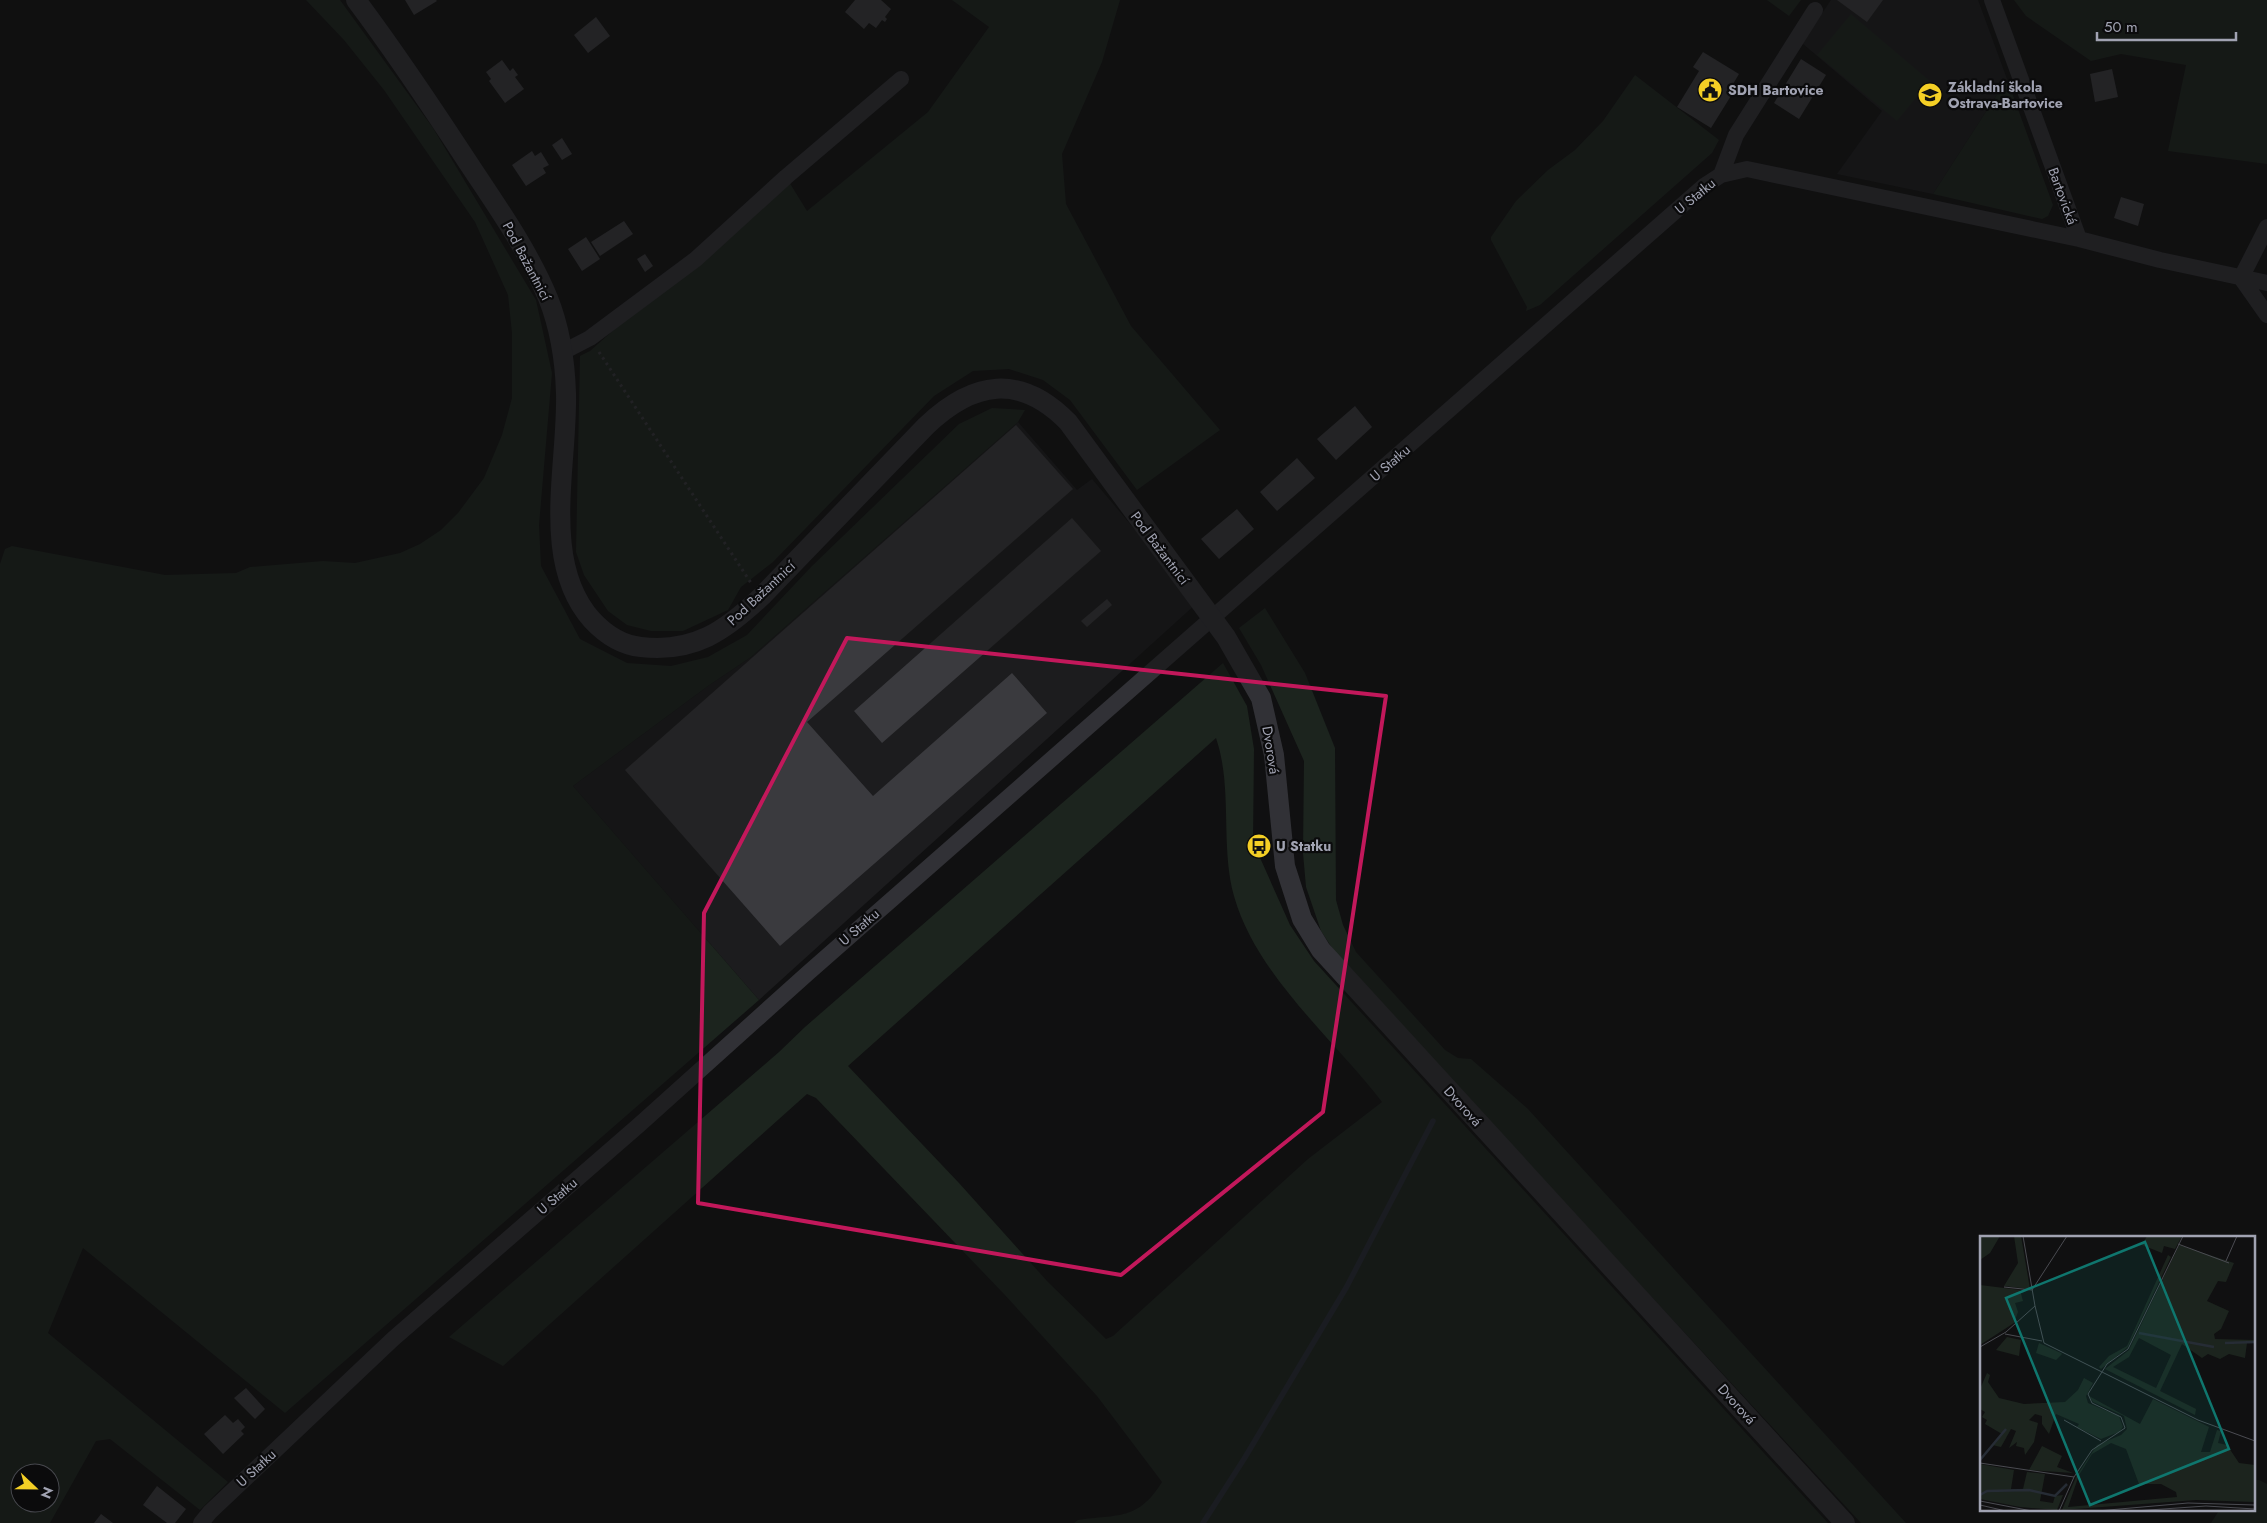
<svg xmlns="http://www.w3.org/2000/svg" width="2267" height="1523" font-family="Jost,sans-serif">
	<rect width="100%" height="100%" fill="#101011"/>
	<path fill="#1c1c1e" d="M1831,0h147l29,79 -74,115 -96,-20 45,-63 -80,-68z
		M1018,422l59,68 15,-11 105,124 -438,397 -186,-214 135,-100 43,-29z"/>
	<path fill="#1c241e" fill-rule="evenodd" d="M306,0h34l93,128 103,172 16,73 -13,152 2,41 39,73 47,24 44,3 37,-9 39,-22 65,-69 147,-142 33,-16 33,2 -7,12 -267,235 -43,29 -135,100 186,214 -474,413 -202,-165 -35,85 180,149 -28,28 -90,-71 -14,2 -46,82h-50v-959l5,-15 7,-3 153,29 71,-2 14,-6 73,-6 32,2 45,-10 20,-9 21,-14 17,-17 26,-35 18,-43 10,-37v-65l-4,-38 -33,-73 -91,-132 -40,-50zM20,1473h30v30h-30z
		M952,0h168l-18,62 -40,92 4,50 65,122 89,104 -83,60 -67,-90 -27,-20 -34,-11 -36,2 -39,25 -161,166 -32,25 -13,23 -45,21h-32l-24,-6 -19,-14 -24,-36 -8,-23 4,-196 10,-5 196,-174 21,34 121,-99 61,-85z
		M1767,0h34l-12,16z
		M2014,0h253v164l-99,-13 18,-86 -65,-11 -30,7 -65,-45z
		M1851,14l79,67 -33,40 -80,-66z
		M1635,75l84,65 -7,13 -172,152 -14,6 1,-4 -36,-67v-3l25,-36 32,-31 27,-20 28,-29z
		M2007,79l46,126 -5,11 -6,3 -109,-25z
		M1265,608l40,65 30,75 1,152 7,25 13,27 89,98 13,8 13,1 56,49 379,415h-45l-519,-560 -21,-32 -15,-44 -3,-34 1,-92 -43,-96 -22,-37z
		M1223,663l24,43 7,43 -1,93 37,83 24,36 514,562h-754l4,-3c40,-6 60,1 84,-38l-65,-86 -93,-102 -188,-196 -9,-4 -304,272 -54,-29 330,-285 26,-25zM1216,738c17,50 4,107 18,158 22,79 99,142 148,206l-74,57 -195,177 -7,3 -59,-58 -88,-98 -111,-117z
		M2253,1480h6l8,4v39h-56l9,-14h33z"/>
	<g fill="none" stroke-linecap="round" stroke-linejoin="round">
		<path stroke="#262c35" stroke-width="5.5" d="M1203,1523l41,-64 102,-171 87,-167"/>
	</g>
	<path fill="#3a3a3e" d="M405,0h31l1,1 -23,14z
		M855,0h26l10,9 -6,8 2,2 -2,3 -3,-2 -6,8 -7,-5 -5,6 -19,-17z
		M1837,0h46l-16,22z
		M596,17l14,19 -22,17 -14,-18z
		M1703,52l36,22 -9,15 4,2 -23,37 -34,-21 22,-36 -6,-4z
		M1801,59l25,16 -27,44 -25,-16z
		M502,60l8,11 3,-3 5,7 -3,2 9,12 -19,14 -16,-22 2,-2 -5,-7z
		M2112,69l6,28 -23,5 -5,-28z
		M562,138l10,16 -10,6 -10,-15z
		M532,151l3,5 6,-4 8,13 -6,3 3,5 -20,13 -14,-21z
		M2121,197l23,7 -6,22 -24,-8z
		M624,221l9,13 -33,22 -9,-14z
		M586,237l14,22 -18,12 -14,-22z
		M645,254l8,12 -8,6 -8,-13z
		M1355,406l17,21 -36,33 -19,-21z
		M1016,425l57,64 -266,233 66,74 139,-123 35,40 -267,233 -155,-176z
		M1297,458l18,20 -38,33 -17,-19z
		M1237,509l17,20 -35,30 -18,-20z
		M1072,518l29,33 -219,192 -28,-32z
		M1107,599l5,6 -25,22 -6,-6z
		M246,1388l19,21 -10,10 -21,-21z
		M225,1415l8,8 5,-4 7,8 -4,4 3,3 -21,20 -19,-20z
		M157,1486l29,23 -11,14h-8l-24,-18z
		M101,1514l12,9h-19z"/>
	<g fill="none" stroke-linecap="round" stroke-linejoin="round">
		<path stroke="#37373d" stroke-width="3" stroke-dasharray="2.5 4" stroke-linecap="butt" d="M599,352l152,231"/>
		<path stroke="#313136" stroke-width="16" d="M1992,0l87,239 81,21 107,23
			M1721,175l15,-40 79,-125
			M2267,227l-26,51 26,37
			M563,352l27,-14 106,-79 90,-82 115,-98
			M201,1523l9,-11 183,-173 246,-214 169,-152 896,-787 17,-11 26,-6 332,70"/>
		<path stroke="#313136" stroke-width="20" d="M356,0c39,52 75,106 111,161 29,44 60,87 81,137 12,30 17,63 18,95 2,72 -26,169 26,227 13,14 29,25 49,27 53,6 84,-16 121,-51l164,-170c47,-45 94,-53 142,-4l158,215 35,61 13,57 11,111 17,53 19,31 524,573"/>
	</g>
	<path d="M0 0H2267V1523H0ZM847,638l539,58 -63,416 -202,163 -423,-72 6,-290z" fill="#101011" fill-opacity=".55" fill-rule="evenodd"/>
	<path fill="none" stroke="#c2185b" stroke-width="4" stroke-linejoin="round" d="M847,638l539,58 -63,416 -202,163 -423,-72 6,-290z"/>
	<defs>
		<symbol id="civic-disc" viewBox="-11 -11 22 22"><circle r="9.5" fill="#f4cf25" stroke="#0b0b0c"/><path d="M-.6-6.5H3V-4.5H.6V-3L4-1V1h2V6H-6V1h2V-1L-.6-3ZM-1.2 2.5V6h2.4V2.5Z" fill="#111"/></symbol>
		<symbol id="school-disc" viewBox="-11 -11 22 22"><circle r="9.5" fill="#f4cf25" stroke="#0b0b0c"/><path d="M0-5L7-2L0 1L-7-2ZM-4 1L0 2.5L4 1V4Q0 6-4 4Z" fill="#111"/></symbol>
		<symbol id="bus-disc" viewBox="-11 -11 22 22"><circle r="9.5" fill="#f4cf25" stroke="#0b0b0c"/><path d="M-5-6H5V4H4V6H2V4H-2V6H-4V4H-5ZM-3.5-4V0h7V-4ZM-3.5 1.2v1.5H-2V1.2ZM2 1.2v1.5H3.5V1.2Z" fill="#111"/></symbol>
	</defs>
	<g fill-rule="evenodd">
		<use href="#civic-disc" x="1696" y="76" width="28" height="28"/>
		<use href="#school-disc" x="1916" y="81" width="28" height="28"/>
		<use href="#bus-disc" x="1245" y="832" width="28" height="28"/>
	</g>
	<g text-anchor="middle" stroke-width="4.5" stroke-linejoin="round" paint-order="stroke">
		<g font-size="14" font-weight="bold" fill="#a1a3b2" stroke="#0b0b0c" text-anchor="start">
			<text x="1948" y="92">Základní škola<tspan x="1948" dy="16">Ostrava-Bartovice</tspan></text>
			<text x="1728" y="95">SDH Bartovice</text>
			<text x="1276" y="851">U Statku</text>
		</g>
		<g font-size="14" fill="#a1a3b2" stroke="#0b0b0c">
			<text transform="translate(1695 196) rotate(-39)" y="5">U Statku</text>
			<text transform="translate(2063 196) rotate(70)" y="5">Bartovická</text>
			<text transform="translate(527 261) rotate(62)" y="5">Pod Bažantnicí</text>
			<text transform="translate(1390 463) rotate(-41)" y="5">U Statku</text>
			<text transform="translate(1160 548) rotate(53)" y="5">Pod Bažantnicí</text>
			<text transform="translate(761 593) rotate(-43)" y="5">Pod Bažantnicí</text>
			<text transform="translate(1271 750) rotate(81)" y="5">Dvorová</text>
			<text transform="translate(859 927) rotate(-41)" y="5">U Statku</text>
			<text transform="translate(1463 1106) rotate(48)" y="5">Dvorová</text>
			<text transform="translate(557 1196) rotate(-41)" y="5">U Statku</text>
			<text transform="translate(1737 1404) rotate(48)" y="5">Dvorová</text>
			<text transform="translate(256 1468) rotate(-43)" y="5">U Statku</text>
		</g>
	</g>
	<g transform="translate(1980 1236)">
		<rect width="275" height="275" fill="#101011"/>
		<path d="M0,0h20l-10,17 -10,7zM34,0h7l9,53 -26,-3 14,-23zM167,0h35l-7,13 -11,-3 -2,7 -20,-8zM199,9l55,18 -8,19 -8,-1 -11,20 22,10 -8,18 -7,5 1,5 40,1v3h-8l-2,15 -16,-4 -9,5 -12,-5 -6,4 -20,-14 -22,47 36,18 -1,6 -90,-46 24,-19zM159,102l32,17 -15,33 -43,-21 16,-10zM188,19l3,2 -43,90 -27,22 -2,-2 10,-11 18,-10zM0,49l40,5 3,11 -8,2 3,9 -4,11 -34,22zM27,101l14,3 -2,16 -23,-6zM59,107l22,10 1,1 -6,6 -20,-7zM7,137l3,2 -2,7 11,16 25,6 41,-2 13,-12 6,-12 9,5 -7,13 2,7 31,13 4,11 -4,5 -18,7 -24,-12 2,-3 -23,-10 -7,20 -7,-10v-8l-7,-2 -6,6 9,3 -4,19 -9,13 -1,-7 -8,-2 1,-4 -8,6 7,-17 -5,-2 -10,18 -9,-2 10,-11 -17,-10 2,-4 -5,-3 3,-5 -5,-3v-20zM109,160l51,28 13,-25 56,28 -8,25h9l7,-22 4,1 -3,12 9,2 12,18 16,2v37l-59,-2 -134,10 14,-33 21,-32 24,-10 6,-6 -3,-13 -31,-14zM131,207l15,6 13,35h22l15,8 1,5 -109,10 11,-32 13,-21zM62,210l20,10 -5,11 16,6 -44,-3zM0,228l34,6 -3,19h12l4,-17 18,2 -5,27 13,2 2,-7 8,-1 -6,15 -37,-3 -40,-8z" fill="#1c241e" fill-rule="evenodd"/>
		<path fill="none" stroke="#262c35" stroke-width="2.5" d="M159,97l75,14M245,107l30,-1M0,224l26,-31M0,259l7,-4 42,-1 26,6 12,-12"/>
		<path fill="none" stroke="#4a4b51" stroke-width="1" d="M198,8l51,19M246,25l11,-25M24,51l28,3 35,-54M55,70l9,37 154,77 57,21M25,98l37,7M0,111l26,-15 29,-26 -12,-70M84,184l37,21M0,227l94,14M0,265l52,10M0,269l26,6M79,275l15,-34 18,-27 33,-22 -4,-11 -29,-14 -4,-9 19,-30 21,-15 55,-113M117,275l91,-8 67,2M154,275l72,-5 49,3"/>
		<path fill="#0f766e" fill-opacity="0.15" stroke="#0f766e" stroke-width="2.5" d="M165,6l84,207 -139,56 -84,-207z"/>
		<rect width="275" height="275" fill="none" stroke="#a1a3b2" stroke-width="2.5"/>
	</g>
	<g transform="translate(35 1488) rotate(112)"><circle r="24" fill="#0b0b0c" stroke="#47484e"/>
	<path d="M0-4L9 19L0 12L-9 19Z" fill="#f4cf25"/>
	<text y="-8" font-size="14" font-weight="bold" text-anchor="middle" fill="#a1a3b2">N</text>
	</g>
	<path d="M2097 32v8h139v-8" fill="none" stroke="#a1a3b2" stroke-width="2.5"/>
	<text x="2104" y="32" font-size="15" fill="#a1a3b2" stroke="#0b0b0c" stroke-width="4" paint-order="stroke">50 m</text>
</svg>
